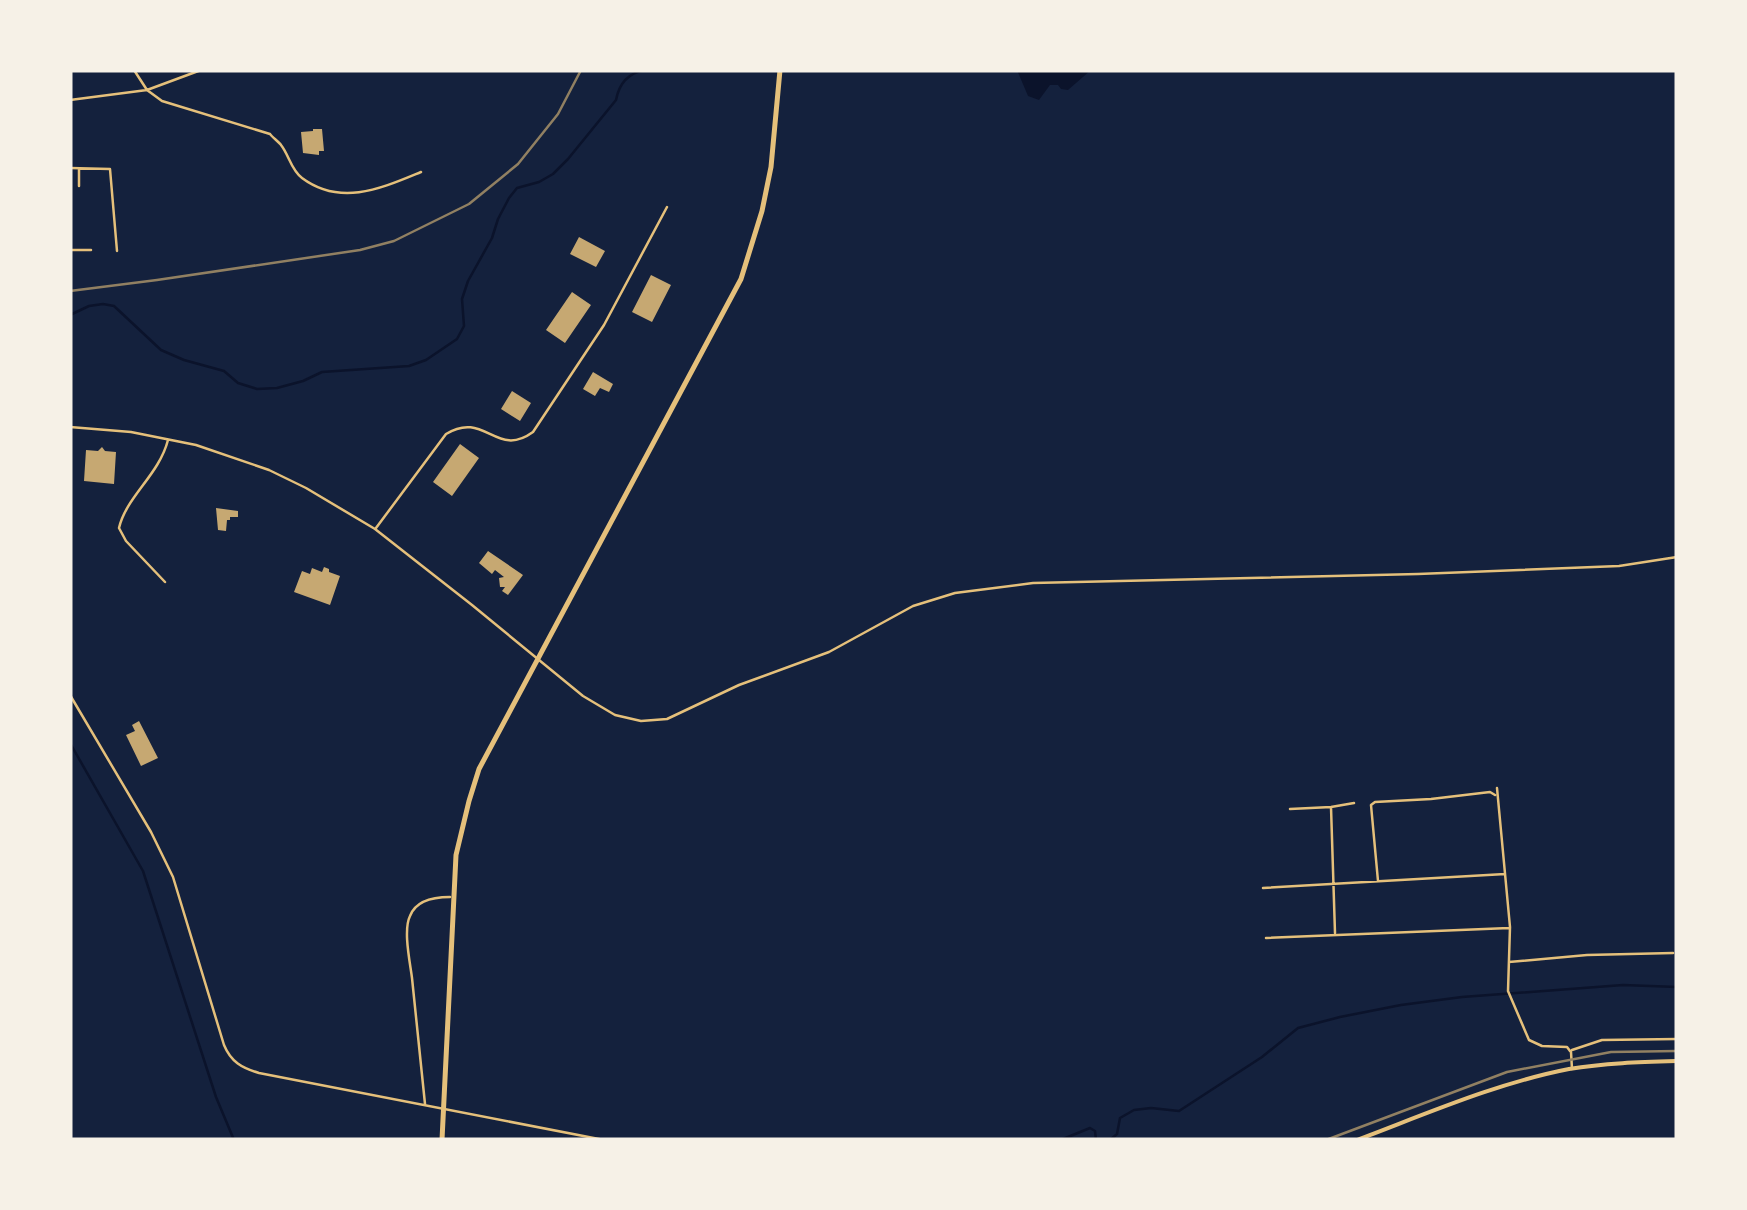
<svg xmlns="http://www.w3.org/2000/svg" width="1747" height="1210" font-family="Arial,sans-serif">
	<rect width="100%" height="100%" fill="#14213d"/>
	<path fill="#0b132b" d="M1017,70h74l-23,20 -7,-1 -3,-4h-8l-11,15 -11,-4z"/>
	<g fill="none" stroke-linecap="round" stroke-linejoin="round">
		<path stroke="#0b132b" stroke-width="2.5" d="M70,315l19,-9 14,-2 11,2 47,44 23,10 40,11 14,12 19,6 20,-1 26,-7 19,-9 87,-6 17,-6 31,-21 7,-13 -2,-27 6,-18 24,-43 6,-19 11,-21 8,-10 22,-6 14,-8 15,-15 48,-59c3,-16 12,-27 29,-30
			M70,743l73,128 73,226 18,43
			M1063,1139l27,-11 5,3 1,9
			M1110,1140l7,-6 3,-16 14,-8 17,-2 28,3 83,-54 36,-29 42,-11 61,-12 61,-8 161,-12 54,2"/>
	</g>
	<path fill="#c6a872" d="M313,129h9l2,22h-5v4l-16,-2 -2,-21 12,-1z
		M579,237l26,14 -9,16 -26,-13z
		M651,275l20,10 -19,37 -20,-10z
		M572,292l19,13 -26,38 -19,-13z
		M593,372l20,12 -4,8 -9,-4 -5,8 -12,-7z
		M512,391l19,12 -11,18 -19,-12z
		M460,444l19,14 -27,38 -19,-14z
		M102,447l3,4 11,1 -2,32 -30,-3 2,-31 12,1z
		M216,508l22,3v6h-8v3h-3l-1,11 -8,-1z
		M488,551l35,24 -15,20 -6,-4 3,-4h-5l-1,-9 5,-1 -9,-7 -3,4 -13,-11z
		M324,567l5,2v3l11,4 -10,29 -36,-13 8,-21 8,3 2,-6 10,4z
		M139,721l19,37 -17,8 -15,-31 9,-4 -3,-6z"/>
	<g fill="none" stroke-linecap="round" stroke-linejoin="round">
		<path stroke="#e5c07b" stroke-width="1" d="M70,931v16"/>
		<path stroke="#e5c07b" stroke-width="2.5" d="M134,70l13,20 15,11 108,33c1,2 10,9 11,11 8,10 10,25 21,33 39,29 80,10 119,-6
			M70,100l77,-10 54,-20
			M70,168l40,1 7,82
			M79,169v17
			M70,250h21
			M70,427l61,5 65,13 73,25 37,18 69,41 97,76 111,91 32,19 26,6 26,-2 72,-34 90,-33 84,-46 42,-13 78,-10 385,-9 201,-8 58,-9
			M376,528l70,-94c39,-24 50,25 87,-2l71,-107 63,-118
			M165,582l-39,-41 -7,-13c7,-31 40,-53 49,-88
			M70,695l81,137 22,45 51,168c7,17 18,23 35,28l345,67
			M1497,788l13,139 -2,64 21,49 13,6 25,1 3,4
			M1331,807l4,126
			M1290,809l41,-2 23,-4
			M1378,881l-7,-76 4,-3 56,-3 59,-7 5,3
			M1263,888l242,-14
			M1266,938l243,-10
			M1509,962l78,-7 86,-2
			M1572,1050l30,-10 75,-1
			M1571,1052l1,17
			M425,1104c-4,-42 -9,-84 -13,-126 -2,-16 -9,-48 -2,-62 6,-16 25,-19 40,-19"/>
		<path stroke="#e5c07b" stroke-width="4" d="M1357,1140c69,-26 140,-57 212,-71 35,-6 72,-7 108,-8"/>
		<path stroke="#e5c07b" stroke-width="5" d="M442,1140l14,-285 13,-54 10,-32 262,-490 21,-68 9,-44 9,-97"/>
		<path stroke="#918062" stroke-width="2.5" d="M70,291l87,-11 203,-30 34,-9 75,-37 49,-40 40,-50 23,-44
			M1326,1140l181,-68 104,-20 66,-1"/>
	</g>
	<rect width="1747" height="1210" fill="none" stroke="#f6f1e7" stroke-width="145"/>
</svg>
